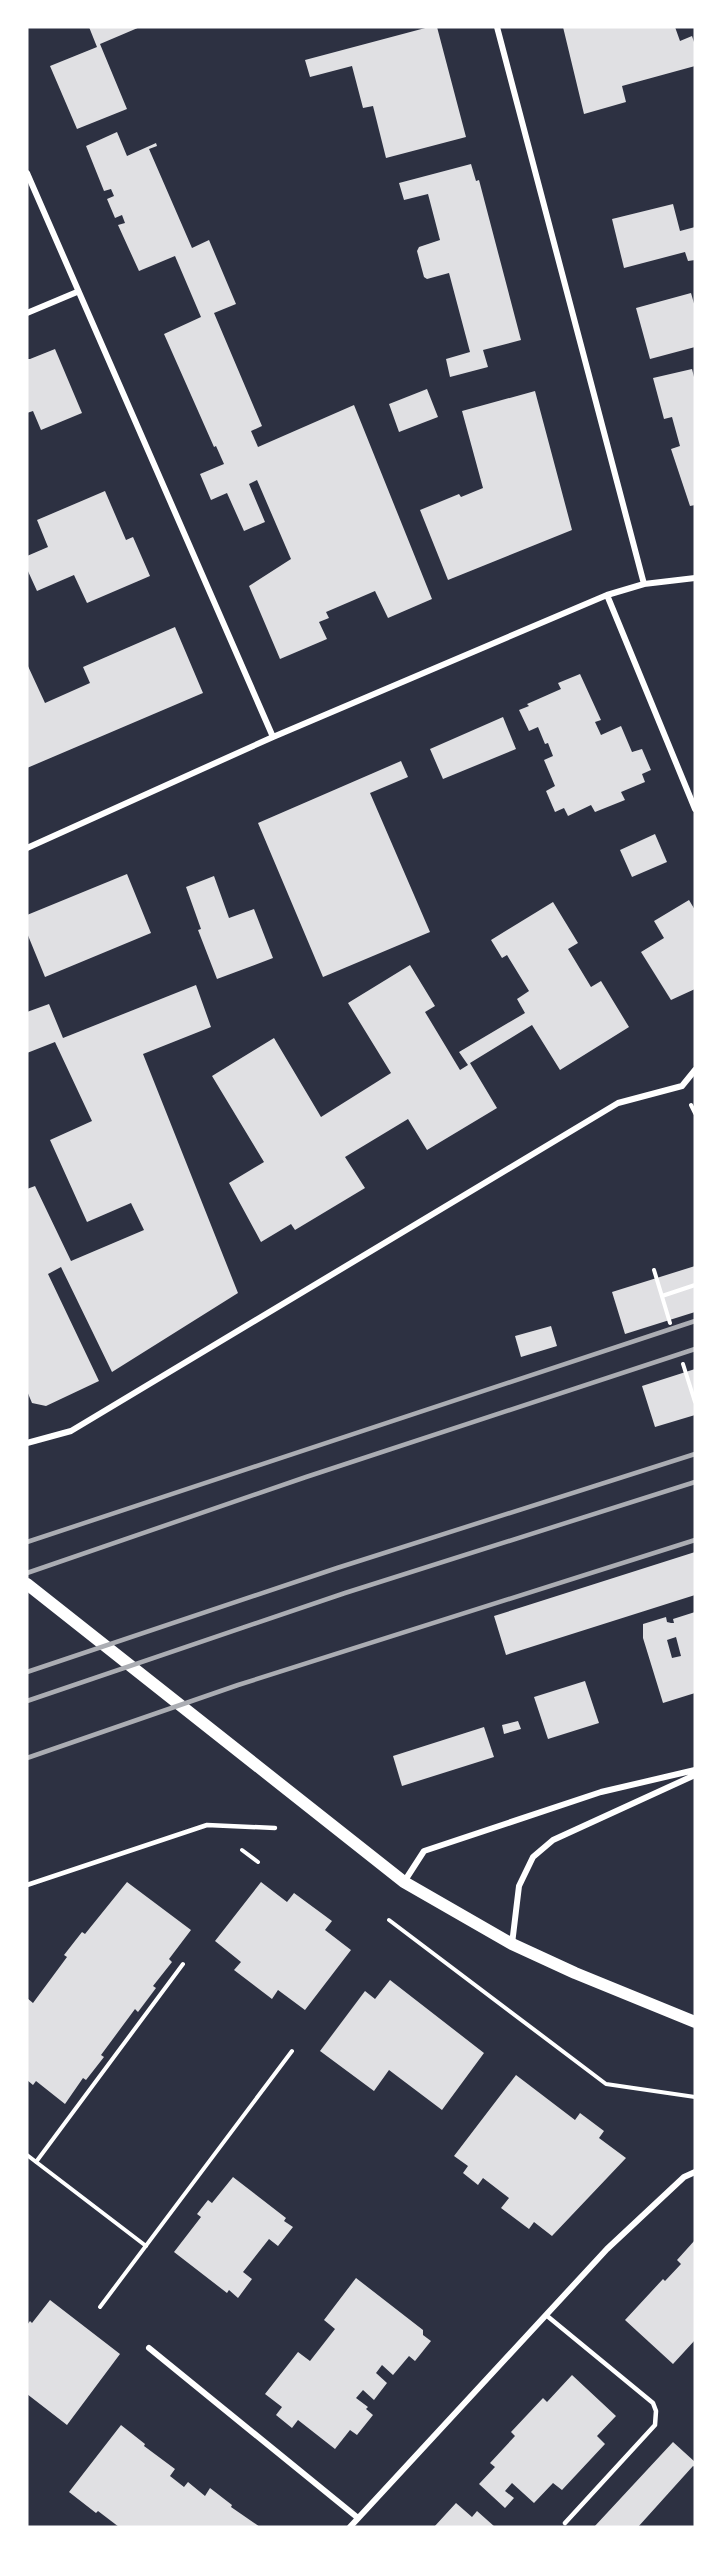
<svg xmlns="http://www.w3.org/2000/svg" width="722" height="2554" font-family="Barlow,sans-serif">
	<rect width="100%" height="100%" fill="#2d3142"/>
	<path fill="#e0e0e3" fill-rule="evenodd" d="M89,27h51l-40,17 27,65 -50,20 -27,-63 47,-19z
		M429,27h8l29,110 -80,21 -13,-52 -10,2 -11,-42 -42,11 -5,-17z
		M563,27h112l5,14 12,-5 3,9v21l-73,20 4,16 -42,12z
		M117,132l10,24 29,-13 1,3 -8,3 43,99 17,-8 27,64 -22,9 48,113 -11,5 7,16 96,-42 78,194 -44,19 -13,-27 -49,21 3,6 -10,4 8,17 -47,20 -31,-73 42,-27 -34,-79 -8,4 16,38 -21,9 -17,-38 -16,7 -11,-26 24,-10 -8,-18 -2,1 -50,-113 37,-17 -26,-61 -36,15 -11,-24 -10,-22 7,-2 -3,-8 -7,3 -8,-19 7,-3 -3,-7 -7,2 -18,-45z
		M471,164l5,17 3,-1 42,160 -38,10 5,17 -38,10 -4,-18 24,-7 -21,-79 -22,6 -3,-2 -7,-26 2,-4 21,-7 -12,-46 -24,6 -5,-17z
		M673,204l7,27 15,-4v33l-7,1 -3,-9 -61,16 -12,-49z
		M691,293l4,14v40l-45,12 -14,-51z
		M55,349l27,64 -41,17 -8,-19 -6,2v-54h3z
		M692,369l3,12v124l-5,1 -19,-57 9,-3 -8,-29 -8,2 -11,-41z
		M427,389l11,28 -39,15 -10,-28z
		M535,391l37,139 -124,50 -28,-70 39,-16 2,3 22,-9 -21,-77z
		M105,491l21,49 7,-3 17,39 -63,27 -13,-28 -37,16 -10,-22v-13l21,-9 -11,-27z
		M175,627l28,66 -176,75v-104l18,39 45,-20 -7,-16z
		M580,674l21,46 -6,2 6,13 20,-9 11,26 10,-3 9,21 -9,4 3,8 -24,10 4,8 -30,12 -4,-7 -23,11 -4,-8 -9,4 -9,-21 9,-5 -11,-26 9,-4 -5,-13 -3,1 -7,-17 -9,4 -10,-21 10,-4 -2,-2 34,-15 -3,-6z
		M503,717l13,32 -73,30 -13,-30z
		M401,761l7,16 -38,16 60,139 -107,45 -65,-154z
		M655,834l12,28 -35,15 -12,-27z
		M127,874l24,59 -106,44 -18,-44v-18z
		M214,876l15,42 25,-9 19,49 -56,21 -19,-49 3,-1 -15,-42z
		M689,900l6,10v79l-24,11 -30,-48 23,-14 -10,-17z
		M553,902l25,41 -10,6 23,38 10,-6 28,46 -69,43 -28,-45 -62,38 27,45 -70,42 -19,-31 -63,38 20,31 -70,42 -4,-6 -30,18 -32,-59 35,-21 -52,-86 62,-38 47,79 70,-44 -43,-70 62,-38 25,41 -10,6 35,58 8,-5 -9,-13 66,-39 -8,-14 12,-8 -22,-36 -5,3 -11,-18z
		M196,985l15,42 -68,27 95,239 -126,79 -51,-105 -13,7 51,107 -53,25 -14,-3 -5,-12v-202l8,-3 36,75 73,-31 -13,-27 -44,19 -37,-82 42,-19 -37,-79 -28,11v-41l22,-8 14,34z
		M695,1266v46l-70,22 -13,-42z
		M551,1326l6,20 -36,11 -6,-21z
		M695,1369v46l-40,12 -13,-41z
		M695,1552v43l-189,60 -12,-39z
		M695,1612v81l-32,10 -20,-65v-14l23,-7 1,5 4,1h3l-1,-4zM676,1637l5,19 -9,2 -5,-18z
		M585,1681l14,42 -51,16 -14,-42z
		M518,1721l3,8 -17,5 -2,-9z
		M484,1727l10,30 -92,29 -9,-30z
		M127,1882l64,48 -22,29 3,3 -19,24 3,2 -18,24 -3,-3 -34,46 3,2 -18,23 -3,-2 -18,26 -29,-23 -3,4 -6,-5v-82l6,5 34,-46 -3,-2 18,-23 3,2z
		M261,1882l26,20 7,-9 38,28 -7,9 26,20 -46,60 -27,-20 -6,9 -38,-29 7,-8 -26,-21z
		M390,1980l94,73 -42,57 -53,-40 -15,21 -54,-40 45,-60 10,8z
		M516,2075l59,45 5,-7 24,18 -5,7 27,20 -74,78 -18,-14 -5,7 -28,-21 8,-10 -26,-20 -5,7 -15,-12 5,-7 -14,-10z
		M233,2177l53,41 -2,3 9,6 -15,19 -9,-7 -26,33 9,7 -14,19 -9,-8 -2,3 -53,-41 27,-35 -4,-3 11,-14 4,3z
		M695,2240v100l-22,24 -48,-44 38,-41 2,2 16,-17 -4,-4z
		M356,2278l67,52v5l8,6 -16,20 -6,-5 -16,19 -11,-10 -6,8 11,10 -13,17 -11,-10 -7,8 12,9 -2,2 7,6 -16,20 -7,-5 -15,19 -37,-29 -6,8 -16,-13 6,-8 -17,-13 33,-42 12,9 25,-32 -11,-9z
		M50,2300l70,54 -53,71 -40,-31v-69l3,-4 2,2z
		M572,2375l44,41 -19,20 8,8 -43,46 -9,-7 -19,20 -22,-20 -7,8 9,7 -9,10 -26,-24 16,-17 -5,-4 25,-27 -4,-4 32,-34 4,4z
		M121,2425l24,19 -1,2 31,23 -5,7 14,11 4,-5 17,14 5,-8 22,17 -1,2 29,20h-141l-21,-16 -2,2 -27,-21z
		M673,2442l22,20v5l-2,-1 -55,61h-44z
		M456,2503l16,14 5,-6 18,16h-61z"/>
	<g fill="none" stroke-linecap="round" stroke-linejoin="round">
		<path stroke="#fff" stroke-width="4" d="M691,1105l4,8
			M654,1270l16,53
			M662,1296l33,-11
			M683,1364l12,38
			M242,1850l16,12
			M389,1920l217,164 89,13
			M27,2155l119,91
			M36,2162l147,-198
			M100,2307l192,-256"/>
		<path stroke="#fff" stroke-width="4.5" d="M27,1885l180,-60 68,3
			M546,2315l107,88 3,8 -1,14 -90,98"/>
		<path stroke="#fff" stroke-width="6" d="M497,27l147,557
			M27,173l246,564
			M27,313l50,-21
			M607,595l88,214
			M27,848l246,-111 334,-142 37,-11 51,-6
			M27,1443l44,-12 547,-328 64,-17 13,-16
			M404,1882l20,-31 177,-59 94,-22
			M512,1944l7,-58 14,-29 20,-17 142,-65
			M149,2348l209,170
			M350,2527l257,-278 77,-72 11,-5"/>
		<path stroke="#fff" stroke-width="12" d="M27,1584l377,298 108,62 63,29 120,49"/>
		<path stroke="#abadb3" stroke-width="4.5" d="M27,1542l668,-221
			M27,1573l279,-96 389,-128
			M27,1672l310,-104 358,-114
			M27,1701l318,-108 350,-111
			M27,1758l211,-73 457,-145"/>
	</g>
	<rect width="722" height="2554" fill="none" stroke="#ffffff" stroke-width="57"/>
</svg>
